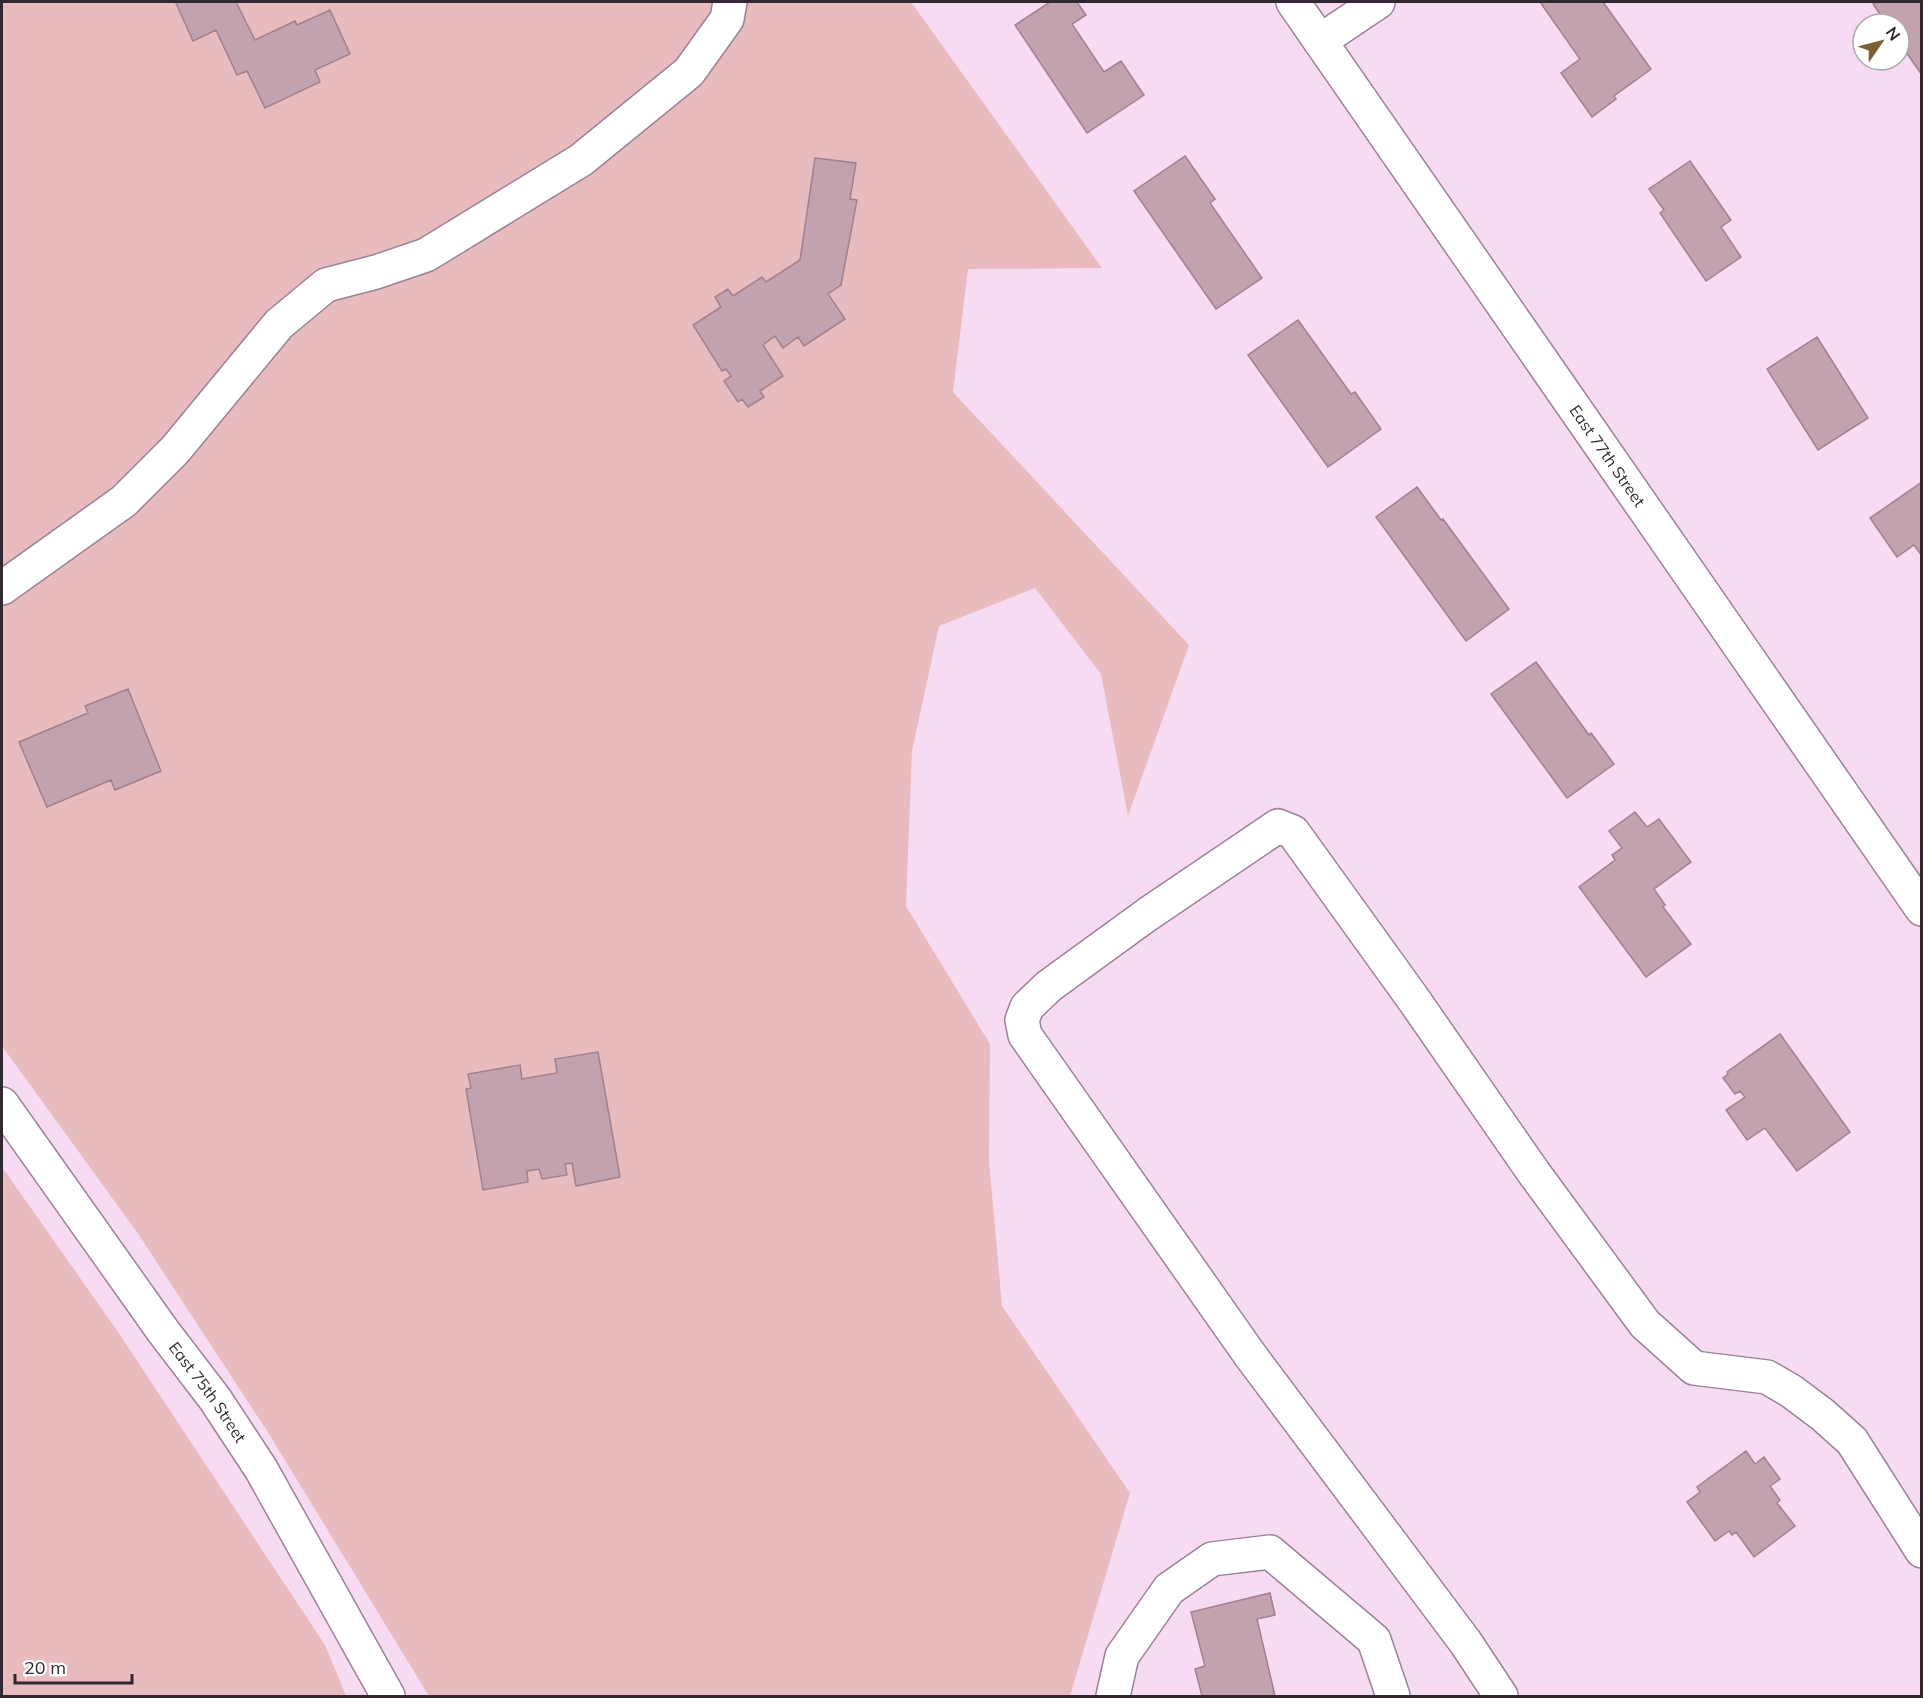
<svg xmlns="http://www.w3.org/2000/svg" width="1923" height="1698" font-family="Mulish,sans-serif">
	<rect width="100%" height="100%" fill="#f6dbf3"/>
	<path fill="#e8bbbe" d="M2,2h909l191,266 -134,1 -15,123 236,253 -61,171 -27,-142 -66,-86 -96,38 -27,125 -6,155 84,138 -1,117 13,145 128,187 -60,203h-641l-160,-262 -130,-199 -137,-189z
		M2,1167l116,165 207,313 21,51h-344z"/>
	<path fill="#c3a2af" stroke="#a1818e" stroke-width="1.5" d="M180,2h56l19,38 40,-19 2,4 33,-15 20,44 -35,16 5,12 -55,26 -18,-37 -10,4 -21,-45 -23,11 -17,-38z
		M1050,2h27l9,13 -14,9 32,48 17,-11 23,34 -57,38 -72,-108z
		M1540,2h63l48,67 -37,27 2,3 -24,18 -31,-44 19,-14z
		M1877,2h45v73l-23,-33v-18h-12l-14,-20z
		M1185,156l30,43 -5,4 52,75 -46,31 -82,-118z
		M815,158l41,5 -6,36 7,1 -16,85 -13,9 17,25 -41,27 -6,-9 -15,11 -8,-12 -12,9 20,31 -23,15 4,6 -16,10 -6,-8 -4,3 -14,-21 7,-5 -5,-7 -4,2 -29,-46 28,-18 -6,-10 13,-8 5,7 29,-19 4,5 34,-22z
		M1690,161l41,59 -10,7 20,30 -35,24 -46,-68 4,-3 -15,-21z
		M1298,320l53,74 4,-2 26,37 -53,38 -80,-112z
		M1817,337l51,81 -50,32 -51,-81z
		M1922,482v74l-8,-11 -17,12 -27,-39z
		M1417,487l24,33 2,-1 66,90 -43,32 -90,-124z
		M1536,662l53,73 2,-2 23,31 -47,34 -76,-104z
		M128,689l33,82 -46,19 -4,-10 -64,27 -28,-65 69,-29 -3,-7z
		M1635,812l12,15 12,-8 32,43 -37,27 11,16 -2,2 28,37 -45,33 -67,-90 36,-27 -3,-5 10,-7 -13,-17z
		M1780,1034l70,98 -53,39 -32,-43 -18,12 -21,-30 19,-13 -5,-6 -5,3 -12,-16 5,-4 -1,-2z
		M598,1052l22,125 -44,9 -4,-23 -7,1 2,11 -25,4 -3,-10 -12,2 1,11 -45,8 -17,-101 5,-1 -3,-14 52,-9 2,14 35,-6 -2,-14z
		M1746,1451l9,13 9,-7 16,22 -10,7 10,14 -3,3 18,23 -41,31 -18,-25 -4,3 -3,-4 -14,10 -28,-39 13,-10 -3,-5z
		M1270,1593l5,22 -18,4 18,77h-73l-7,-27 10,-3 -14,-54z"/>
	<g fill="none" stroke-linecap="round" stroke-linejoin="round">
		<defs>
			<g id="minor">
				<path id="s1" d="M1293,2l629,907"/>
				<path d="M1320,41l58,-39"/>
				<path d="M2,588l122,-87 51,-51 104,-126 47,-39 50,-13 50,-17 155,-95 108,-88 38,-53 3,-17"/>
				<path id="s2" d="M2,1104l161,227 52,68 46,70 127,227"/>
				<path d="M1113,1696l9,-40 47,-67 43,-30 58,-7 104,88 19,56"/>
				<path d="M1501,1696l-35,-53 -216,-288 -225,-320 -3,-15 5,-13 22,-21 99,-72 130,-88 15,6 121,168 120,173 111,151 49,44 73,9 24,14 32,24 29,26 70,110"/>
			</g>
		</defs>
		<use href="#minor" stroke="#9b8298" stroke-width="36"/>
		<use href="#minor" stroke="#fff" stroke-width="33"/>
	</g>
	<g text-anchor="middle" stroke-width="6" stroke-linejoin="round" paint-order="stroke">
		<g font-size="16" fill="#322831" stroke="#fff">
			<text dy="6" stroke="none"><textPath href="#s1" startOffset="552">East 77th Street</textPath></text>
			<text dy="6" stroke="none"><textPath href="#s2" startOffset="354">East 75th Street</textPath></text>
		</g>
	</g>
	<rect width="1923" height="1698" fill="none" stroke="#322831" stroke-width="6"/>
	<g transform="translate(1881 42) rotate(55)"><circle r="28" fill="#ffffff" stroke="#ada9ad" stroke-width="1.5"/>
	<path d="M0-4.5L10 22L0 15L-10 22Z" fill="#7b6032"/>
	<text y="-9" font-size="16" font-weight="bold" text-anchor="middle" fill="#322831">N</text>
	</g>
	<path d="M15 1674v9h117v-9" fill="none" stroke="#322831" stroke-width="3"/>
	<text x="24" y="1674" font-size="18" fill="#322831" stroke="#ffffff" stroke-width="4.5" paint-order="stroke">20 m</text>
</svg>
